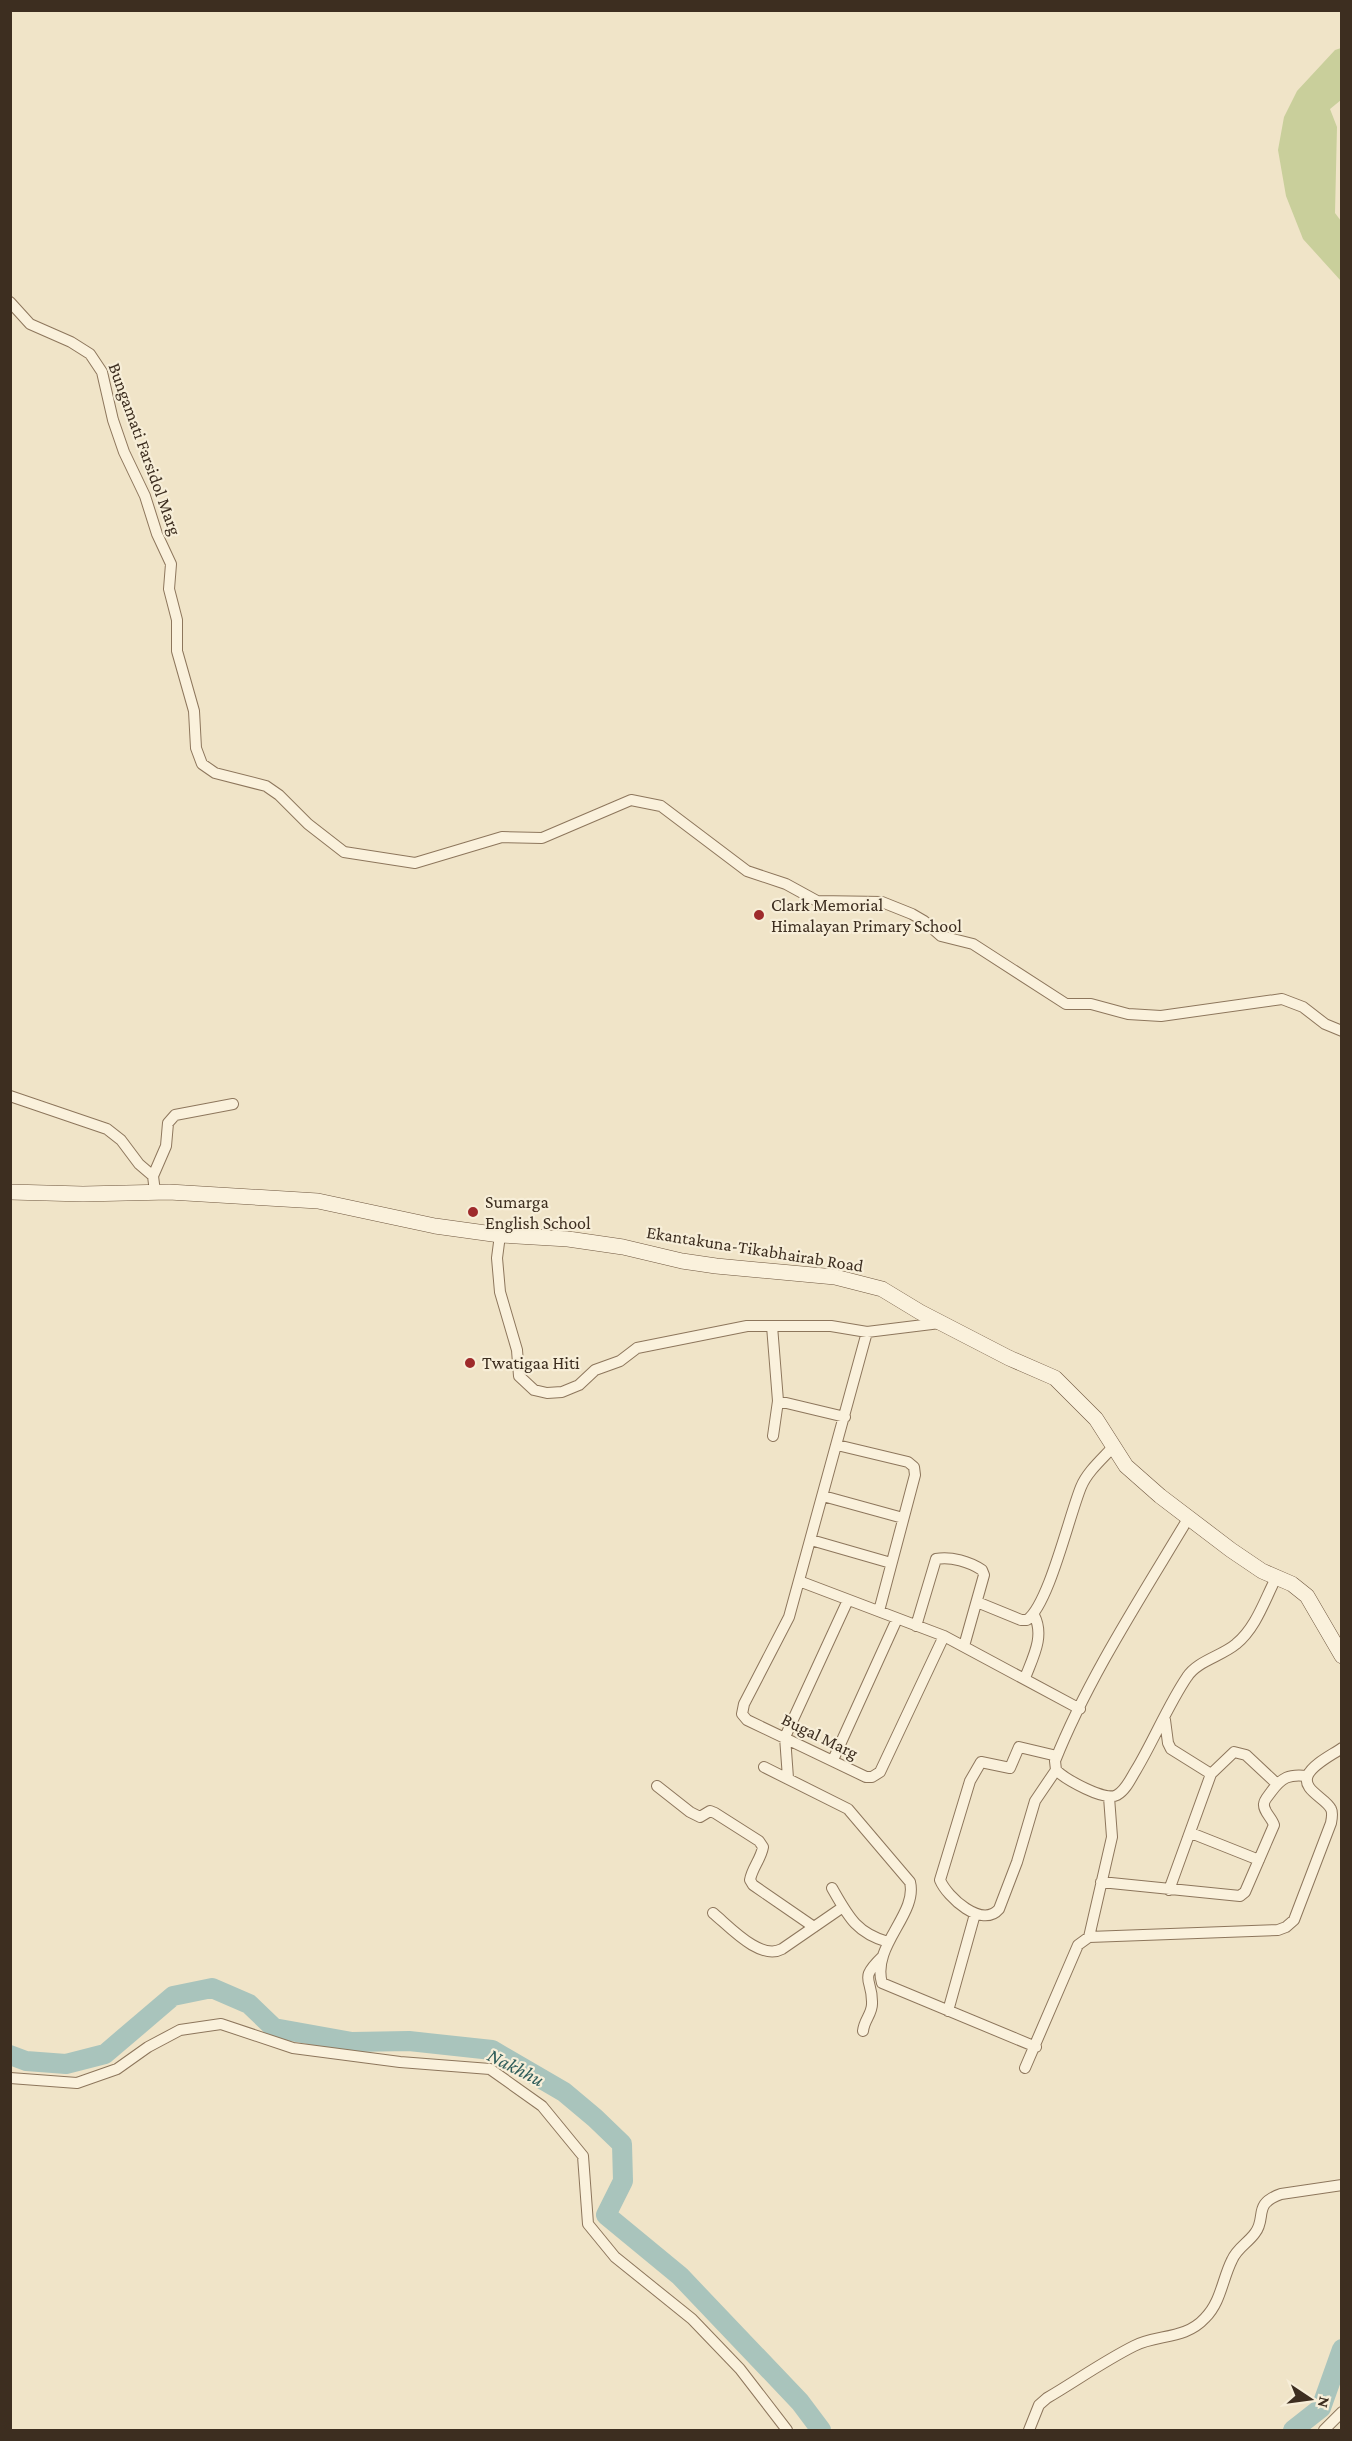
<svg xmlns="http://www.w3.org/2000/svg" width="1352" height="2441" font-family="'Crimson Pro',serif">
	<rect width="100%" height="100%" fill="#f0e4c8"/>
	<path fill="#c9cf9b" d="M1341,48v52l-11,9 7,18 -2,86 6,8v60l-38,-42 -17,-43 -8,-46 6,-33 13,-26 38,-41z"/>
	<g fill="none" stroke-linecap="round" stroke-linejoin="round">
		<path stroke="#a9c4bc" stroke-width="20" d="M10,2055l16,6 40,3 39,-10 68,-58 39,-8 37,16 25,24 78,14 57,-1 83,9 72,42 31,26 27,26 1,37 -17,34 74,61 120,126 21,28
			M1293,2430l28,-22 21,-59"/>
		<defs>
			<path id="street" d="M10,302l20,22 41,18 19,12 12,18 11,48 11,32 21,44 12,38 14,30 -2,25 8,31v31l17,60 2,37 6,16 13,9 51,13 13,9 29,29 36,28 71,11 87,-26 40,1 89,-38 30,6 86,65 39,13 31,17 65,1 30,12 12,7 17,15 32,8 93,60h25l37,10 33,2 121,-17 21,8 22,17 17,7
				M10,1096l97,33 14,11 18,24 14,12
				M155,1192l-2,-16 13,-30 2,-23 7,-8 58,-11
				M500,1235l-3,23 3,34 17,58 2,26 15,14 13,3 15,-1 17,-7 16,-15 25,-9 17,-13 110,-22h84l36,6 73,-9
				M772,1326l6,75 -5,35
				M867,1332l-78,285 -45,87 -2,10 5,6 119,57h6l8,-5 64,-136
				M778,1401l67,16
				M837,1445l71,17 6,5 1,8 -36,136
				M823,1496l80,22
				M1189,1517c-46,77 -101,161 -134,244l1,9c9,9 49,32 61,25 9,-5 14,-17 19,-25 18,-30 32,-65 51,-93 10,-16 35,-21 49,-33 20,-16 29,-45 40,-66
				M811,1540l80,23
				M799,1581l145,55 136,73
				M977,1602l44,18h6c22,-16 42,-104 54,-133 6,-15 21,-28 32,-40
				M916,1626l20,-67c15,-3 34,3 46,11l2,5 -20,71
				M1025,1678c8,-21 20,-42 9,-63
				M1165,1720l3,23 3,6 40,25
				M833,1760l64,-141
				M764,1767l84,42 62,73c8,32 -39,64 -28,101l154,64
				M1056,1770l-21,31 -18,61 -18,47c-17,20 -52,-12 -59,-29l30,-99 11,-19 29,6 9,-21 38,9
				M788,1778l-3,-41 63,-137
				M657,1786l33,26 10,5 10,-6 5,2 44,28 4,6c-2,12 -11,21 -13,33l3,5 61,42
				M1191,1833l68,27
				M1101,1882l139,14 5,-4 29,-67c-2,-7 -11,-14 -10,-21 0,-4 5,-9 7,-12 11,-15 18,-18 36,-16
				M832,1888c16,28 24,45 56,54
				M1169,1890l42,-116 23,-22 12,3 31,29
				M713,1913c16,13 47,48 69,36l61,-42
				M1089,1937l23,-100 -3,-40
				M948,2011l27,-97
				M863,2031c1,-11 9,-17 9,-27 1,-27 -15,-23 11,-48
				M1025,2068l53,-123 11,-8 189,-7 8,-3 8,-7 37,-97c1,-5 2,-10 0,-14 -5,-11 -30,-19 -23,-34 5,-11 24,-20 34,-27
				M10,2078l67,5 40,-14 31,-22 32,-17 41,-6 72,24 107,14 90,7 52,37 41,50 5,68 27,33 77,62 48,50 47,61
				M1029,2430l10,-25 8,-7c29,-17 57,-37 87,-52 23,-12 51,-6 71,-28 16,-16 17,-38 27,-58 5,-12 16,-17 23,-27 12,-15 -3,-29 26,-39l61,-9
				M1324,2430l18,-18"/>
			<path id="secondary" d="M10,1192l73,2 86,-2 149,9 117,25 65,9 68,4 55,8 59,14 34,5 119,11 47,12 38,23 89,46 46,20 41,41 30,47 34,30 71,54 31,21 30,13 15,12 35,60"/>
		</defs>
		<use href="#street" stroke="#8d765c" stroke-width="12"/>
		<use href="#secondary" stroke="#6f573f" stroke-width="16"/>
		<use href="#street" stroke="#faf1dc" stroke-width="10"/>
		<use href="#secondary" stroke="#faf1dc" stroke-width="15"/>
	</g>
	<g fill="#9e2a2b" stroke="#f7eed8" stroke-width="2">
		<circle cx="759" cy="915" r="6"/>
		<circle cx="473" cy="1212" r="6"/>
		<circle cx="470" cy="1363" r="6"/>
	</g>
	<g text-anchor="middle" stroke-width="4.5" stroke-linejoin="round" paint-order="stroke">
		<g font-size="18" fill="#3d2e20" stroke="#f7eed8">
			<text transform="translate(145 449) rotate(70)" y="6">Bungamati Farsidol Marg</text>
			<text transform="translate(755 1249) rotate(9)" y="6">Ekantakuna-Tikabhairab Road</text>
			<text transform="translate(820 1736) rotate(26)" y="6">Bugal Marg</text>
		</g>
		<g font-size="18" fill="#3d2e20" stroke="#f7eed8" text-anchor="start">
			<text x="771" y="911">Clark Memorial<tspan x="771" dy="21">Himalayan Primary School</tspan></text>
			<text x="485" y="1208">Sumarga<tspan x="485" dy="21">English School</tspan></text>
			<text x="482" y="1369">Twatigaa Hiti</text>
		</g>
		<g font-size="20" font-style="italic" fill="#2f5d5a" stroke="#f7eed8">
			<text transform="translate(516 2067) rotate(27)" y="7">Nakhhu</text>
		</g>
	</g>
	<rect width="1352" height="2441" fill="none" stroke="#3d2e20" stroke-width="24"/>
	<g transform="translate(1310 2399) rotate(103)" stroke="#f7eed8" stroke-width="4.5" paint-order="stroke">
	<path d="M0-4.5L10 22L0 15L-10 22Z" fill="#3d2e20"/>
	<text y="-9" font-size="16" font-weight="bold" text-anchor="middle" fill="#3d2e20">N</text>
	</g>
</svg>
